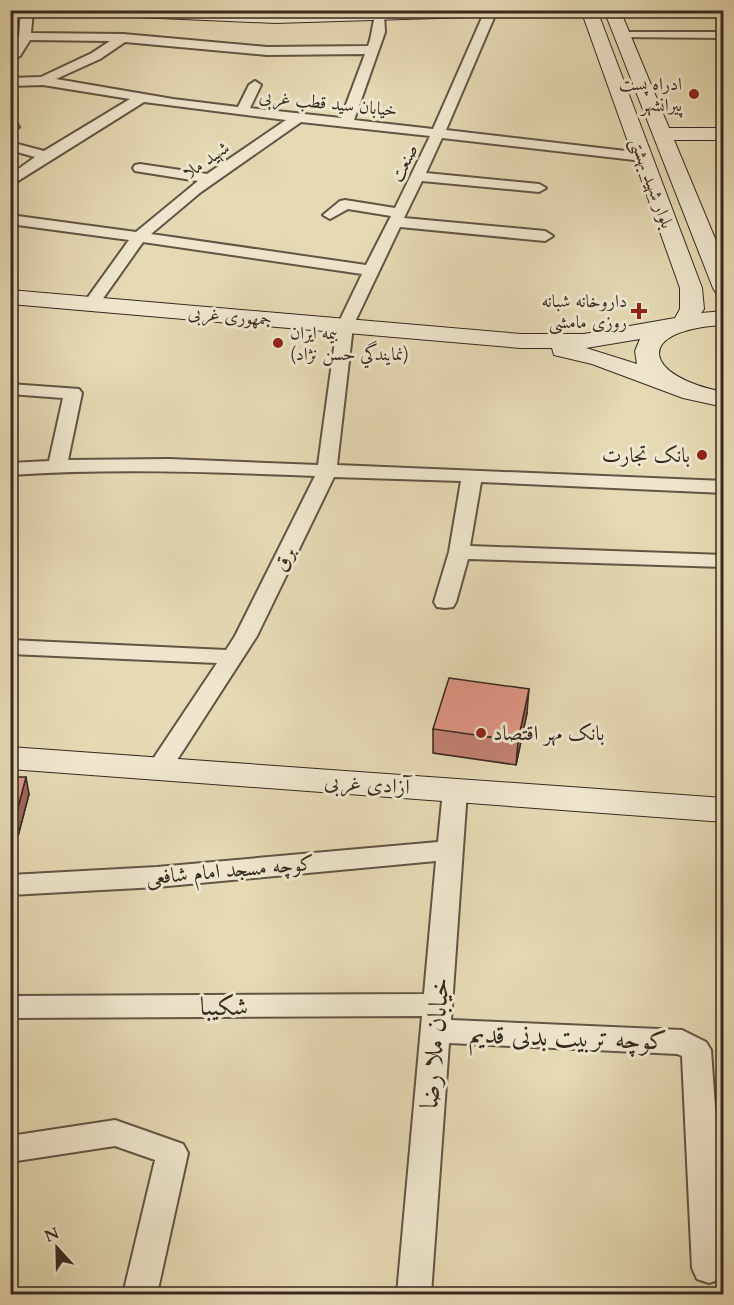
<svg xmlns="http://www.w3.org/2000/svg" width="734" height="1305" font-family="Cardo,Amiri,serif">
	<rect width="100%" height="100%" fill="#e5dab4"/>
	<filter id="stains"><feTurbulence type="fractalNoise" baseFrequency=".00333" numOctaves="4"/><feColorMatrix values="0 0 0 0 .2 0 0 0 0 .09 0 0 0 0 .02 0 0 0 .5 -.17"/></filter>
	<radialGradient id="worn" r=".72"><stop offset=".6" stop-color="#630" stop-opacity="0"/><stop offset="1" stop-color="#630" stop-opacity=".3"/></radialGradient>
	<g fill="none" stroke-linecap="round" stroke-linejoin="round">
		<defs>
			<path id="street" d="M21,10h12l-2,23 92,1 144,13 101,-1c4,-10 4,-22 8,-32h8l1,18 -31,88 79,9 51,-116 2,-3 8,1 2,2 -50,117 197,23 7,4 -7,4 -201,-23 -16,35 113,11 7,4 -7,4 -117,-11 -18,37 141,13 8,5 -8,5 -145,-14 -47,99 -16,139 387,16v12l-243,-11 -11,64 254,9v12l-256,-8 -12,43 -3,5 -8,1 -8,-1 -3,-5 15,-50 12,-71 -127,-4 -77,159 -89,138 -9,2 -9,-2 -3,-6 70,-105 -207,-9v-14l216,10 9,-14 80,-160c-102,-4 -203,-8 -305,-1v-12l39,-2 14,-63 -53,-4v-10l69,5 3,4 -14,67 101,-1 149,6 19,-139 25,-52 -219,-32 -46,65h-12l-2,-3 46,-64 -119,-16v-9l126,17 62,-51 -63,-10 -2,-3 2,-3 5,-1 67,10 79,-54 -142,-18 -134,84v-11l25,-18 -25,-7v-8l34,9 86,-52 -87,-14 -33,1v-8l31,-1 51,-24 18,-12 -80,-1 -10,16 -10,5v-10l9,-14zM125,42l142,13 98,-1 -24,64 -91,-10 11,-23 -6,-4 -6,4 -11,22 -65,-8 -117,-20 44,-20zM301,122l129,14 -35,72 -50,-8 -5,1 -17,14 7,4 18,-10 43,7 -25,49 -215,-31 50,-42z
				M621,32h103v6l-107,-1v-4z
				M10,123l7,1 2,3 -9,5z
				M455,782l9,3 3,6 -16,229 231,10 24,12 5,8 13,186v37l-3,6 -12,4 -12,-4 -5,-11 -10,-212 -5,-2 -228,-11 -18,251h-34l25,-278 -412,2v-22l414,-2 12,-133 -279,26 -147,8v-20l147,-8 281,-25 5,-51 3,-6z
				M115,1120l68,24 5,9 -31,141h-34l32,-134 -40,-14 -105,16v-26z"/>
			<path id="secondary" d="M85,10h127l63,3 89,-3h176l-7,5 -258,8 -183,-8z
				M581,10h16l105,278 2,21 -3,4 23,-2v14c-93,5 -80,52 0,67v15l-41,-9 -91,-34 -38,-9 -2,-7h-31l-511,-44v-14l511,44h63l91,-16 5,-9v-21zM640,339l-5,12 2,13 -51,-16z
				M604,10h16l49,118h55v12h-50l50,120v35l-8,-2 -3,-5z
				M10,747l714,51v24l-714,-53z"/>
		</defs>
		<use href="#street" stroke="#625545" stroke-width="4"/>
		<use href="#secondary" stroke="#372920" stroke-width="2"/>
		<use href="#street" fill="#eee7ce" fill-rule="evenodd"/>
		<use href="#secondary" fill="#eee7ce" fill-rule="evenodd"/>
	</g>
	<path fill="#c28173" stroke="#372920" stroke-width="1.5" d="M527,713l-11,52 -83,-12v-24z
		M10,777l19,17 -11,42h-8z"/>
	<path fill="#9e695e" stroke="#372920" stroke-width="1.5" d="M529,689l-2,24 -11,52 2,-24z
		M26,777l3,17 -11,42 -3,-17z"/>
	<path fill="#e19686" stroke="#372920" stroke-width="1.5" d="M449,678l80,11 -11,52 -85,-12z
		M10,777h16l-11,42h-5z"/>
	<g fill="#8f2418" stroke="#eee7ce" stroke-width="2">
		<circle cx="694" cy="94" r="6"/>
		<path d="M636 302h6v6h6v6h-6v6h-6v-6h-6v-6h6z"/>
		<circle cx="278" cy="343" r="6"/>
		<circle cx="702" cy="455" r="6"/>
		<circle cx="481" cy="733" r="6"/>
	</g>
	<g text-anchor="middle" stroke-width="6" stroke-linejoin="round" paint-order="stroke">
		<g font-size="18" fill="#372920" stroke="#eee7ce" text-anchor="end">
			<text x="682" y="90">ادراه پست<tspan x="682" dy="21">پیرانشهر</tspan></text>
			<text x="627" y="307">داروخانه شبانه<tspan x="627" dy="21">روزی مامشی</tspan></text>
			<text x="290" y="339" text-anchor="start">بيمه ايران<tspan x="290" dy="21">(نمايندگي حسن نژاد)</tspan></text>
		</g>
		<g font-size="18" fill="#372920" stroke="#eee7ce">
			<text transform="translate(328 103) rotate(6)" y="6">خیابان سید قطب غربی</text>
			<text transform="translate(206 160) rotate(-35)" y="6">شهید ملا</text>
			<text transform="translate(404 163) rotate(-64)" y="6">صنعت</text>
			<text transform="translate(652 183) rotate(70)" y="6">بلوار شهید بهشتی</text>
			<text transform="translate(230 316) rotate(5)" y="6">جمهوری غربی</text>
		</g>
		<g font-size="21" fill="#372920" stroke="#eee7ce" text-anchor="end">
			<text x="690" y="462">بانک تجارت</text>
			<text x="493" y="740" text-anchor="start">بانک مهر اقتصاد</text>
		</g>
		<g font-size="21" fill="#372920" stroke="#eee7ce">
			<text transform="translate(284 559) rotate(-64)" y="7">برق</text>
			<text transform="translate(367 784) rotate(4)" y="7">آزادی غربی</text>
			<text transform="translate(230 870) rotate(-5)" y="7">کوچه مسجد امام شافعی</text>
		</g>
		<g font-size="26" fill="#372920" stroke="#eee7ce">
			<text x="224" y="1015">شکیبا</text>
			<text transform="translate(568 1037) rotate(2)" y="9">کوچه تربیت بدنی قدیم</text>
			<text transform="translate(434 1043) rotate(-85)" y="9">خیابان ملا رضا</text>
		</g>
	</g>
	<rect width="734" height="1305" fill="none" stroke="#e5dab4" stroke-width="36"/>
	<rect x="12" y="12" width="710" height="1281" fill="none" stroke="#372920" stroke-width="3"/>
	<rect x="18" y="18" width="698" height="1269" fill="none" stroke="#372920" stroke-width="1.5"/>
	<g transform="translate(57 1248) rotate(338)" stroke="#eee7ce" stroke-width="4.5" paint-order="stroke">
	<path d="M0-4.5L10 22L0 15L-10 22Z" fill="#372920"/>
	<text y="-9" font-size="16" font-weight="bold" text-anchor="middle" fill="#372920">N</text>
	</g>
	<rect width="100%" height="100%" filter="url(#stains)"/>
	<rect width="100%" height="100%" fill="url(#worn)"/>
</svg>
